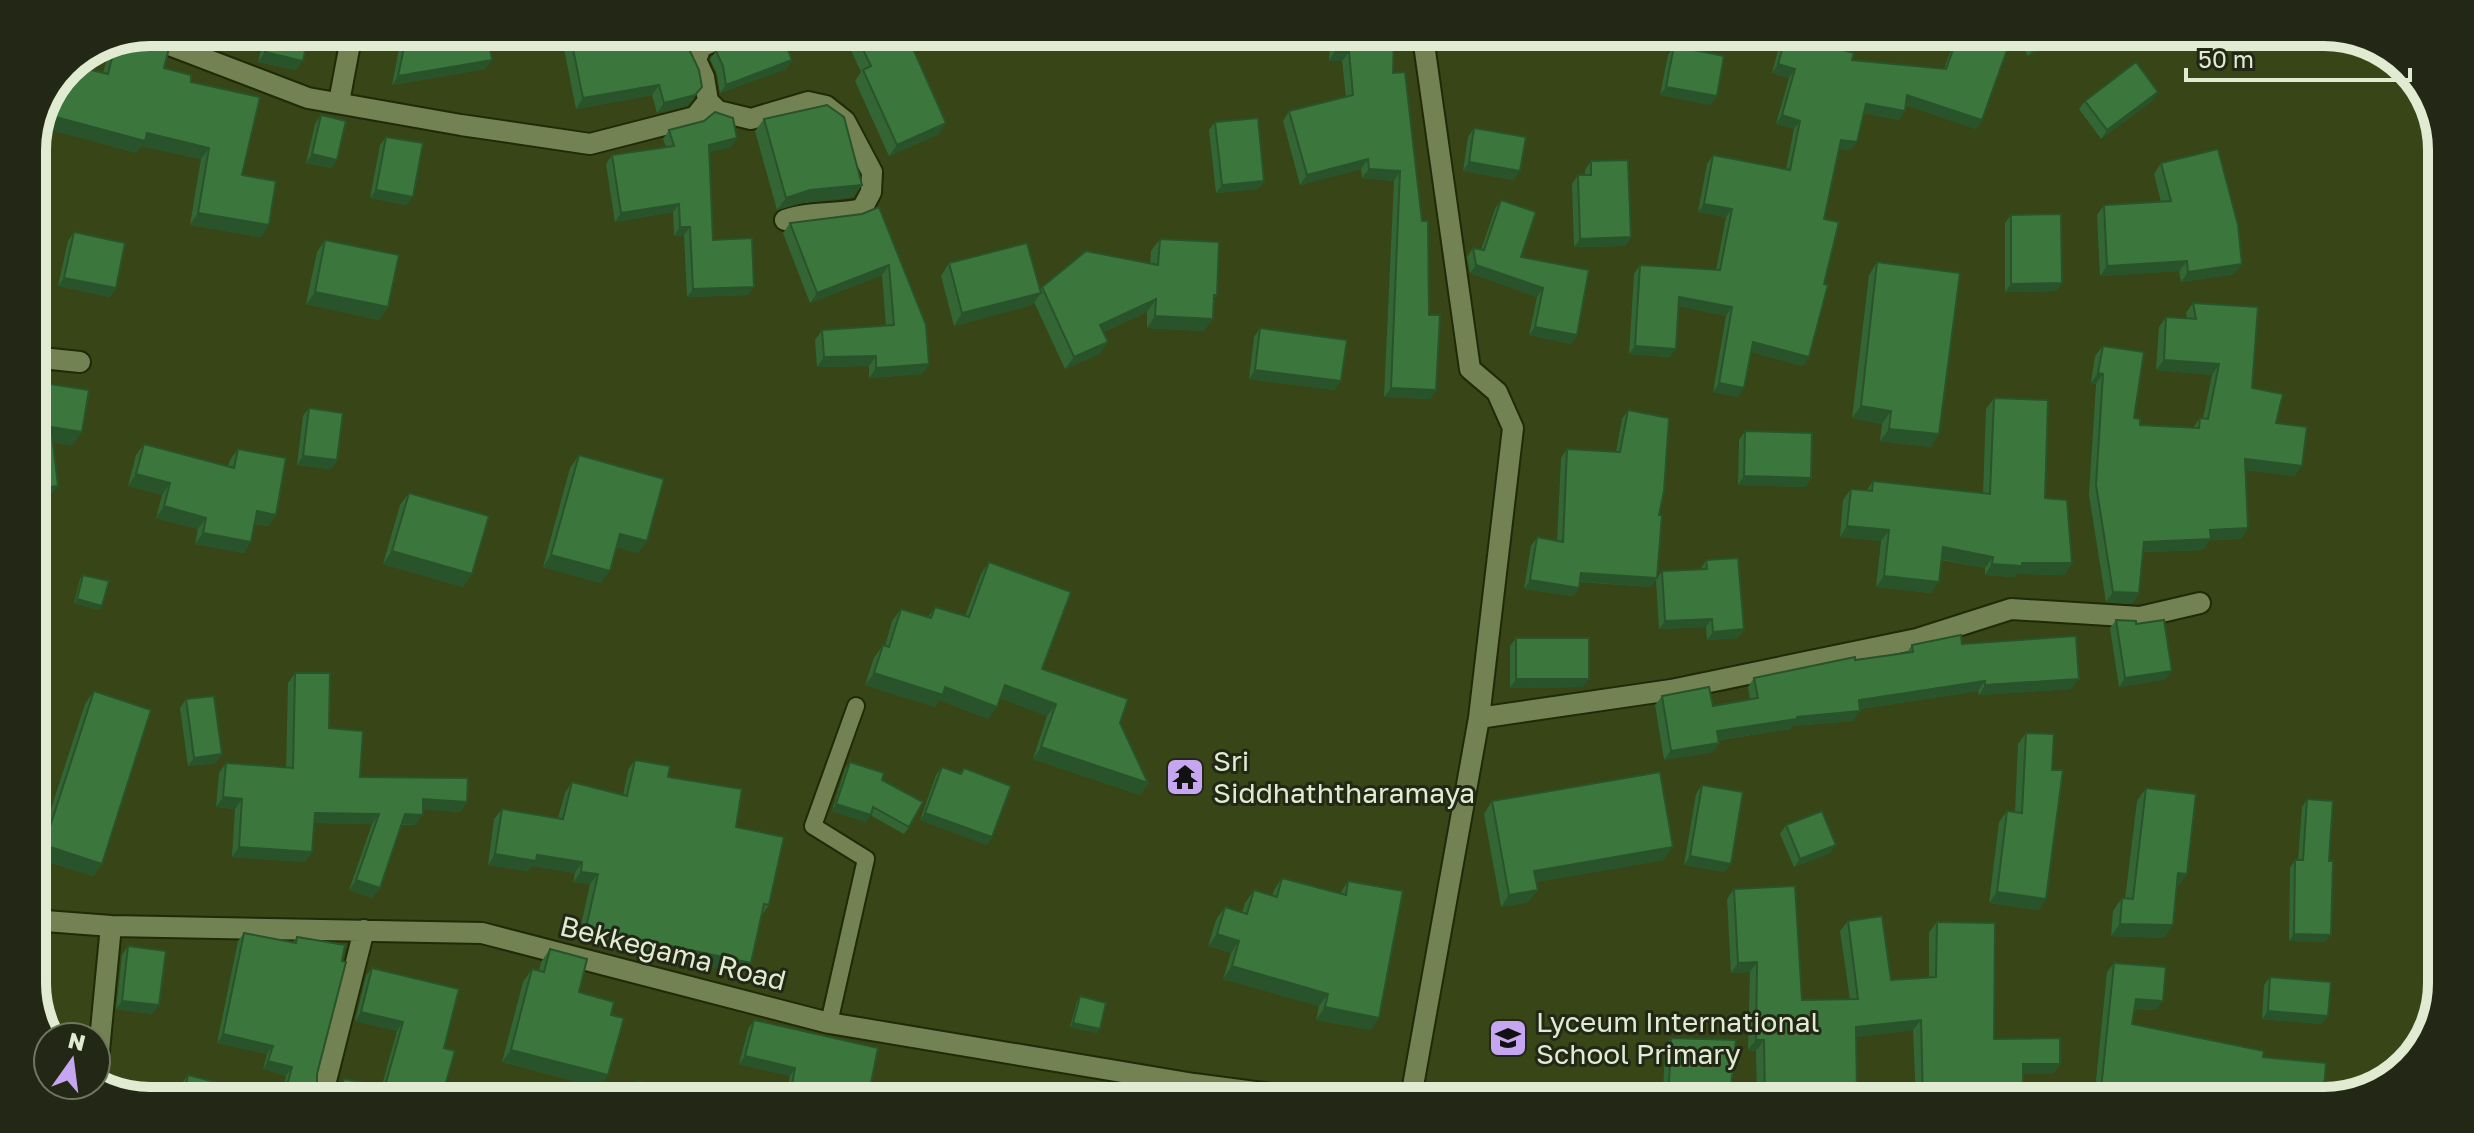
<svg xmlns="http://www.w3.org/2000/svg" width="2474" height="1133" font-family="'Golos Text',sans-serif">
	<rect width="100%" height="100%" fill="#374517"/>
	<g fill="none" stroke-linecap="round" stroke-linejoin="round">
		<defs>
			<path id="service" d="M829,1023l37,-164 -53,-33 43,-120"/>
			<path id="minor" d="M143,35l165,63 153,27 129,19 105,-27 13,-16 -4,-24 -8,-17 5,-13 28,-13
				M708,101l10,10 33,8 57,-17 18,4 19,15 27,51 -1,20 -9,17c-25,6 -52,2 -77,11
				M339,102l13,-69
				M32,357l48,5
				M1479,718l192,-28 246,-51 94,-30 129,8 60,-14
				M32,920l79,6 371,7 347,90 365,61 101,13
				M96,1082l15,-156
				M323,1093l41,-163
				M1411,1097l68,-379 34,-290 -16,-36 -27,-23 -47,-332"/>
		</defs>
		<use href="#service" stroke="#202a07" stroke-width="20"/>
		<use href="#minor" stroke="#202a07" stroke-width="24"/>
		<use href="#service" stroke="#728253" stroke-width="16"/>
		<use href="#minor" stroke="#728253" stroke-width="20"/>
	</g>
	<path fill="#336634" d="M265,32l44,1 -13,37 -38,-8z
		M402,33h86l-3,36 -93,16z
		M561,34h116l1,4 12,13 12,36 -14,18 -31,8 -5,-18 -76,14z
		M844,35h63l32,99 -50,22 -34,-75 6,-9z
		M140,36l24,32 27,14 51,93 19,62 -71,-12 11,-66 -60,-13 -4,7 -93,-25 8,-28 15,-34 36,7 7,-24z
		M1330,37h64l-1,36 36,242 7,75 -6,9 -46,-2 10,-216 -32,-3 -1,-9 -61,16 -17,-64 6,-10 57,-14 -4,-36h-13z
		M1486,38h39l-6,7 -32,2z
		M1781,39h39l-1,4 33,17 92,9 11,-30 22,1 5,80 -6,9 -70,-24 -7,15 -35,-7 -13,37 -12,-1 -15,70v65l-15,73 -6,9 -52,-14 -13,45 -25,-5 13,-76 -47,-10 -9,51 -41,-3 5,-80 6,-9 76,5 10,-53 -28,-5 9,-48 6,-9 73,14 8,-40 -18,-5 13,-46 -17,-5z
		M2019,40h40l-31,16z
		M1674,46l37,59 -51,-10 8,-40z
		M716,51l76,9 -6,9 -66,24 -3,-19 -7,-15z
		M2085,101h67l-51,38 -22,-30z
		M321,115l16,45 -6,8 -25,-5 9,-39z
		M764,119l98,66 -9,12 -51,6 -25,7 -22,-79z
		M1215,122l49,59 -6,8 -42,4 -7,-63z
		M1474,128l40,52 -51,-9 5,-34z
		M669,130l68,8 -6,9 -22,5 4,88 35,55 -61,2 -3,-62 -10,1 -1,-24 -58,10 -9,-58 6,-9 54,-8 -3,-8z
		M386,137l21,68 -37,-7 10,-53z
		M1591,161l40,76 -6,9 -51,1 -2,-63 6,-9h7v-5z
		M2161,163l73,111 -53,8 -2,-11 -79,5 -3,-61 7,-10 57,-3 -7,-28z
		M1501,200l20,57 56,78 -6,9 -42,-9 8,-38 -67,-24 -3,-16 6,-9 8,2 14,-41z
		M879,207l50,157 -7,10 -53,4v-12l-52,1 -2,-27 7,-10 64,-4 -4,-51 -72,28 -27,-70 7,-10 72,-9z
		M2011,215l51,68 -6,8 -51,1v-69z
		M74,232l42,56 -6,9 -52,-11 10,-45z
		M1160,239l57,56 -3,4 -10,32 -57,-3v-16l-44,20 5,10 -9,12 -34,15 -31,-67 -2,3 -78,21 -13,-50 8,-13 91,27 2,-3 108,-23 1,-13z
		M325,240l63,67 -9,13 -73,-16 11,-52z
		M1877,262l54,185 -51,-6 2,-17 -30,-6 17,-143z
		M2193,303l83,120 19,53 -49,-6 2,58 -7,11 -31,1 -7,10 -60,2 -4,41 -7,11 -26,-2 -17,-107 7,-111 -5,-1 4,-27 8,-10 31,72 6,7 53,3 7,-10h3l9,-43 -56,-5 3,-43 7,-10 21,1 -1,-5z
		M1260,328l75,62 -86,-11 5,-42z
		M1994,398l51,100 27,65 -8,12 -47,-1 -3,3 -29,-2v-7l-44,-8 -10,33 -55,-6 5,-46 -41,-4 3,-37 8,-11 16,1 6,-9 110,12 3,-84z
		M309,408l28,52 -6,9 -34,-4 6,-49z
		M1628,410l31,105 -2,63 5,-7 38,-1 6,-10 38,69 -6,9 -31,2 -1,-13 -47,2 -3,-49 -5,7 -71,-5 -1,6 -6,8 -49,-7 7,-43 6,-9 20,4 4,-83 6,-9 49,3 6,-33z
		M1745,431l66,47 -6,9 -67,-2 1,-45z
		M144,444l84,22 2,-6 8,-11 38,66 -8,11 -13,-2 -11,29 -49,-9 3,-15 -42,-11 6,-23 -34,-9 8,-31z
		M579,455l68,86 -9,12 -22,-6 -15,36 -58,-16 27,-99z
		M409,493l63,81 -9,13 -80,-23 17,-59z
		M989,562l53,107 78,54 28,60 -8,12 -107,-36 14,-43 -47,-18 -12,21 -49,-19 -4,7 -70,-22 9,-27 9,-13 2,1 7,-25 9,-12 27,8 7,-10 30,9 16,-42z
		M83,575l19,31 -3,4 -25,-7 6,-24z
		M2116,620l20,4 30,55 -47,8 -9,-59z
		M1516,638l67,49 -73,1v-42z
		M1962,644l110,45 -93,6 -1,-4 -118,18 -7,12 -61,5 -1,3 -72,11v3l-7,9 -48,8 -9,-55 7,-9 51,10 37,-6 -2,-13 6,-9 101,-18 52,-8 5,-7z
		M295,673l65,104 107,25 -7,10 -37,-3 -7,16h-15l-21,63 -8,10 -23,-8 23,-66 -57,-1 -3,29 -7,10 -73,-5 3,-48 -19,-2 3,-34 7,-10 60,5 2,-85z
		M94,691l8,173 -9,12 -58,-18 50,-154z
		M186,699l30,64 -28,3 -8,-58z
		M2026,733l26,37 -6,129 -7,11 -50,-7 10,-81 8,-11 8,1 3,-68z
		M635,760l33,17 68,50 33,78 -8,11 -17,58 -166,-35 12,-55 -17,-2 2,-9 -43,-7 -4,5 -40,-6 6,-46 8,-10 56,9 7,-25 7,-11 51,13 5,-25z
		M850,762l59,65 -5,7 -34,-19 -4,7 -34,-11 13,-42z
		M942,767l17,7 5,-6 28,69 -5,8 -67,-25 16,-45z
		M1702,785l23,87 -41,-7 12,-71z
		M2146,788l33,98h-2l-4,39 -9,13 -53,-2 2,-25 9,-13 3,1 12,-98z
		M2307,799l22,62 -4,81 -36,-1 1,-73 5,-8h3l4,-53z
		M1492,801l172,59 -128,22 -7,20 -28,5 -17,-93z
		M1786,825l44,28 -36,14 -14,-33z
		M1282,878l58,16 8,-13 23,149 -55,-10 3,-14 -96,-27 8,-26 -23,-7 8,-26 9,-13 17,6 3,-10 9,-13 18,6 2,-6z
		M1734,889l68,111h48l-10,-69 8,-10 43,59 38,-2v-46l8,-10 57,117 66,25 -7,10h-30v26l-107,-1 -3,-69 -57,7 1,62h-100l-1,-48 -8,-1 2,-78 -19,1 -4,-74z
		M244,933l49,9 4,-5 20,137v15l4,4h-39l4,-17 -23,-7 4,-15 -50,-11 21,-102z
		M128,946l25,68 -37,-5 6,-54z
		M550,949l29,43 32,23 -3,60 -9,13 -97,-26 21,-80 9,-13 7,2 2,-9z
		M2114,963l42,47 -22,-1 -2,15 131,33 60,44 -229,-1 13,-128z
		M372,968l72,80 -1,45h-107l8,-14 38,6 15,-54 -42,-10 11,-45z
		M2270,977l52,47 -60,-5 2,-34z
		M1080,996l20,33 -3,4 -27,-6 7,-26z
		M754,1020l112,70 -1,5h-79l4,-19 -51,-12 9,-35z
		M1671,1038l60,48 -6,9 -62,-2 2,-47z
		M188,1075l29,17h-37l2,-9z
		M114,1077l53,15h-61l2,-6z
		M637,1081l46,13h-53l1,-4z"/>
	<path fill="#29532a" d="M1510,38h15l-6,7 -32,2 6,-8z
		M2044,40h15l-31,16 9,-12z
		M1335,51l14,1 -7,9h-13z
		M265,52l38,9 -7,9 -38,-8z
		M492,60l-7,9 -93,16 6,-9z
		M792,60l-6,9 -66,24 6,-8z
		M1778,64l17,5 -6,9 -17,-5z
		M659,85l-7,10 -76,14 7,-11z
		M702,87l-14,18 -31,8 7,-10z
		M1666,87l51,9 -6,9 -51,-10z
		M2158,92l-6,9 -51,38 6,-9z
		M1907,95l75,25 -6,9 -75,-26z
		M1866,104l39,7 -6,9 -39,-8z
		M1782,115l18,6 -6,8 -18,-5z
		M52,116l95,17 62,15 -8,11 -60,-13 -4,7 -93,-25z
		M946,123l-7,11 -50,22 8,-11z
		M737,138l-6,9 -28,6 6,-8z
		M1841,140l16,2 -6,8 -15,-1z
		M312,154l25,6 -6,8 -25,-5z
		M1368,159l-7,10 -61,16 7,-10z
		M1469,162l51,9 -6,9 -51,-9z
		M1369,169l31,2 -6,10 -32,-3z
		M1264,181l-6,8 -42,4 6,-8z
		M862,185l-9,12 -51,6 -25,7 9,-12 24,-8z
		M376,190l37,7 -6,8 -37,-7z
		M679,204l-6,8 -58,10 6,-9z
		M1704,204l28,5 -6,8 -28,-5z
		M198,213l71,12 -8,12 -71,-12z
		M680,227h10l-6,8 -10,1z
		M1631,237l-6,9 -51,1 6,-8z
		M2187,261l-8,10 -79,5 7,-10z
		M2242,264l-8,10 -53,8 7,-10z
		M889,265l-7,10 -72,28 7,-10z
		M1476,265l67,23 -6,9 -67,-24z
		M64,278l52,10 -6,9 -52,-11z
		M2062,283l-6,8 -51,1 6,-8z
		M754,287l-6,8 -61,2 6,-8z
		M315,292l73,15 -9,13 -73,-16z
		M1041,293l-9,12 -78,21 8,-13z
		M1679,297l53,10 -6,9 -53,-11z
		M1156,299l-9,13 -56,25 9,-12z
		M1155,316l58,3 -9,12 -57,-3z
		M1535,327l42,8 -6,9 -42,-9z
		M1108,342l-9,12 -34,15 9,-12z
		M1753,342l56,15 -6,9 -56,-15z
		M1635,346l41,3 -6,8 -41,-3z
		M876,356l-7,10 -52,1 7,-10z
		M2164,360l55,4 -7,11 -56,-5z
		M929,364l-7,10 -53,4 7,-10z
		M1255,370l86,11 -6,9 -86,-11z
		M2098,373l5,1 -7,10 -5,-1z
		M1719,383l25,5 -6,9 -25,-5z
		M1391,388l45,2 -6,9 -46,-2z
		M1861,406l30,5 -9,13 -30,-6z
		M51,427l31,5 -10,14 -30,-5z
		M1889,429l50,5 -8,13 -51,-6z
		M303,456l34,4 -6,9 -34,-4z
		M2245,459l57,7 -7,10 -57,-7z
		M136,474l34,9 -8,12 -34,-9z
		M1744,476l67,2 -6,9 -67,-2z
		M58,486l-10,14 -16,2v-13z
		M164,506l42,12 -8,11 -42,-11z
		M257,511l19,4 -8,11 -19,-4z
		M1847,526l42,4 -8,11 -41,-4z
		M2248,528l-7,11 -31,1 -7,10 -66,2 7,-10 66,-12z
		M203,533l48,9 -7,11 -49,-9z
		M620,534l27,7 -9,12 -27,-7z
		M1943,547l50,10 -8,11 -50,-10z
		M392,551l80,23 -9,13 -80,-23z
		M551,555l59,16 -9,12 -58,-16z
		M2022,563h50l-8,12 -47,-1 -3,3 -29,-2 7,-11z
		M1581,573l76,5 -6,9 -76,-6z
		M1884,576l55,6 -8,11 -55,-6z
		M1530,580l49,8 -6,8 -49,-7z
		M2113,592l26,1 -7,11 -26,-2z
		M77,599l25,7 -3,4 -25,-7z
		M1712,619l-6,8 -47,2 6,-8z
		M1744,629l-6,9 -31,2 6,-8z
		M2172,671l-6,8 -47,8 6,-9z
		M874,673l71,14 52,20 -9,12 -49,-19 -4,7 -70,-22z
		M1516,679h73l-6,8 -73,1z
		M2079,679l-7,10 -93,6 6,-10z
		M1985,681l-7,10 -126,19 7,-10z
		M1005,685l51,19 -9,12 -51,-19z
		M1860,711l-7,10 -61,5 -1,3 -81,12 7,-10 80,-14z
		M1719,743l-7,9 -48,8 7,-9z
		M1041,747l107,36 -8,12 -107,-36z
		M222,754l-6,9 -28,3 6,-8z
		M223,797l19,2 -7,10 -19,-2z
		M423,799l44,3 -7,10 -44,-3z
		M836,804l35,11 -5,7 -34,-11z
		M315,813l64,1 -7,10 -64,-1z
		M925,813l67,24 -5,8 -67,-25z
		M405,814l18,1 -7,10 -18,-1z
		M44,845l58,19 -9,12 -58,-18z
		M1836,845l-6,8 -36,14 6,-8z
		M239,847l73,5 -7,10 -73,-5z
		M1673,847l-9,13 -139,24 9,-13z
		M495,854l42,1 45,7 -7,11 -43,-7 -4,5 -40,-6z
		M1690,856l41,8 -6,8 -41,-7z
		M581,872l17,2 -8,10 -17,-2z
		M2178,873l9,1 -8,12 -10,-1z
		M356,880l24,8 -8,10 -23,-8z
		M1538,890l-9,12 -28,5 8,-12z
		M1997,892l49,7 -7,11 -50,-7z
		M2120,924l53,1 -9,13 -53,-2z
		M586,928l165,35 -7,11 -166,-35z
		M1217,934l22,7 -8,12 -23,-7z
		M2294,934l37,1 -6,7 -36,-1z
		M1757,962l-7,10 -19,1 7,-10z
		M1232,966l96,28 -9,12 -96,-27z
		M2136,999l27,2 -7,9 -27,-2z
		M122,1001l37,4 -6,9 -37,-5z
		M1325,1007l54,11 -8,12 -55,-10z
		M2268,1011l60,5 -6,8 -60,-5z
		M361,1012l42,10 -6,9 -42,-10z
		M1921,1020l-8,10 -64,8 7,-11z
		M1073,1023l27,6 -3,4 -27,-6z
		M223,1034l50,12 -6,8 -50,-11z
		M1756,1040h8l-8,11 -8,-1z
		M511,1050l97,25 -9,13 -97,-26z
		M745,1056l50,12 -5,8 -51,-12z
		M268,1061l24,6 -6,9 -23,-7z
		M2023,1064h37l-7,10h-37z
		M1669,1084l62,2 -6,9 -62,-2z
		M1806,1096l-2,3h-39z"/>
	<path fill="#3b773c" stroke="#29532a" stroke-width="2" d="M269,32l40,1 -6,28 -38,-9z
		M407,33h81l4,27 -94,16z
		M570,34h107l1,4 15,-4 -3,17 9,19 3,17 -7,8 -31,8 -5,-18 -76,13z
		M743,34l39,1 10,25 -66,25 -3,-19 -7,-15 25,-14z
		M856,35h51l39,88 -49,22 -34,-75 8,-4z
		M140,36l30,8 -6,24 27,7v7l69,15 -18,78 34,6 -7,44 -71,-12 11,-65 -62,-15 -2,8 -93,-25 15,-50 3,-1 38,9 7,-28z
		M1336,37h58l-1,36 12,-1 17,149h6l1,94h11l-4,75 -45,-2 9,-217 -31,-2 -1,-10 -61,16 -18,-64 64,-16 -4,-43 -14,-1z
		M1785,39h35l-1,4 35,10 -2,7 94,9 11,-30 20,1 30,10 -25,70 -75,-25 -2,16 -39,-7 -9,38 -16,-2 -17,79 15,3 -15,62 4,1 -19,72 -56,-15 -9,46 -25,-5 13,-76 -53,-10 -3,52 -41,-3 5,-81 80,5 12,-61 -28,-5 9,-49 77,15 10,-49 -18,-6 13,-46 -17,-5z
		M1674,46l50,10 -7,40 -51,-9z
		M2136,62l22,30 -51,38 -22,-29z
		M827,105l17,12 18,68 -52,5 -24,8 -22,-79z
		M715,112l18,6 4,20 -28,7 4,95 39,-2 2,49 -61,2 -3,-62h-10l-1,-23 -58,9 -9,-58 62,-9 -5,-16 35,-9z
		M321,115l25,6 -9,39 -25,-6z
		M1258,118l6,63 -42,4 -7,-63z
		M1474,128l52,9 -6,34 -51,-9z
		M386,137l37,6 -10,54 -37,-7z
		M2218,149l20,76 4,39 -54,8 -1,-11 -80,5 -3,-61 67,-4 -10,-38z
		M1628,160l3,77 -51,2 -2,-64h13v-14z
		M1501,200l35,12 -15,45 68,13 -12,65 -42,-8 8,-39 -67,-23 -3,-17 11,2z
		M879,207l47,118 3,39 -53,4v-12l-52,1 -2,-27 72,-5 -5,-60 -72,28 -27,-70 72,-9z
		M2061,214l1,69 -51,1v-69z
		M74,232l51,11 -9,45 -52,-10z
		M1160,239l59,3 -2,53h-3l-1,24 -58,-3 1,-17 -56,26 8,17 -34,15 -32,-70 44,-36 72,14z
		M325,240l74,15 -11,52 -73,-15z
		M1027,243l14,50 -79,20 -13,-50z
		M1877,262l83,11 -21,161 -50,-5 2,-18 -30,-5z
		M2193,303l65,4 -6,81 31,6 -7,29 31,4 -5,39 -57,-7 3,69 -38,2 1,9 -67,3 -5,51 -26,-1 -17,-107 7,-111 -5,-1 5,-27 41,6 -10,66 6,1v6l59,3 1,-10 8,1 11,-55 -55,-4 2,-43 30,2z
		M1260,328l87,12 -6,41 -86,-11z
		M32,382l11,1 46,7 -7,42 -31,-5 7,59 -26,3z
		M1994,398l54,2 -3,98 22,2 5,63h-50v3l-30,-2 1,-7 -50,-10 -4,35 -55,-6 5,-46 -42,-4 4,-37 21,2 1,-10 117,13z
		M309,408l34,5 -6,47 -34,-4z
		M1628,410l41,8 -5,73 -5,24h3l-5,63 -76,-5 -2,15 -49,-8 7,-43 26,5 4,-93 53,3z
		M1745,431l67,2 -1,45 -67,-2z
		M144,444l90,24 4,-19 48,9 -10,57 -19,-4 -6,31 -48,-9 3,-15 -42,-12 6,-23 -34,-9z
		M579,455l85,24 -17,62 -27,-7 -10,37 -59,-16z
		M409,493l80,23 -17,58 -80,-23z
		M32,545l2,67h-2z
		M1738,558l6,71 -31,3 -1,-13 -47,2 -3,-50 45,-2 -1,-9z
		M989,562l82,30 -29,77 86,30 -8,24 28,60 -107,-36 15,-43 -51,-19 -8,22 -52,-20 -2,8 -69,-22 9,-28 6,2 12,-38 30,9 4,-11 34,10z
		M83,575l26,6 -7,25 -25,-7z
		M2116,620l20,1v3l28,-4 8,51 -47,7z
		M1961,635l1,9 114,-8 3,43 -94,6v-4l-126,19 1,11 -63,6v2l-80,12 2,12 -48,8 -9,-55 47,-9 4,19 45,-8 -4,-20 101,-21v3l58,-8 -1,-7z
		M1516,638h73v41h-73z
		M295,673h35l-1,55 34,3 -3,46 108,1 -1,24 -44,-3v16l-18,-1 -25,74 -24,-8 23,-66 -64,-1 -3,39 -73,-5 3,-48 -19,-2 3,-34 67,5z
		M94,691l57,19 -49,154 -58,-19z
		M214,696l8,58 -28,4 -8,-59z
		M2026,733l28,1 -2,36h11l-17,129 -49,-7 10,-81 15,2z
		M635,760l35,6 -2,11 74,12 -6,38 48,10 -15,68 -5,-1 -13,59 -165,-35 12,-54 -17,-2 1,-10 -45,-7 -1,6 -41,-7 7,-45 61,10 9,-37 55,14z
		M850,762l34,11 -2,7 41,22 -14,25 -36,-20 -2,8 -35,-11z
		M942,767l19,7 3,-6 47,18 -19,51 -67,-24z
		M1660,772l13,75 -139,24 4,19 -29,5 -17,-94z
		M1702,785l41,7 -12,72 -41,-8z
		M2146,788l50,6 -9,80 -9,-1 -5,52 -53,-1 2,-26 11,1z
		M2307,799l26,2 -4,60h4l-2,74 -37,-1 1,-74h8z
		M1822,811l14,34 -36,14 -14,-34z
		M1282,878l64,17 2,-14 55,10 -24,127 -54,-11 3,-13 -96,-28 7,-25 -22,-7 8,-27 22,7 7,-24 23,7z
		M1795,886l7,114 56,-1 -10,-78 34,-5 9,64 45,-3 1,-55 58,1 -1,116 66,-1v26h-37v36l-100,-1 -2,-79 -65,7 1,72h-51v-3l-41,3 -1,-59h-8l1,-78 -19,1 -4,-74z
		M244,933l52,10 1,-6 48,8 -3,16 4,1 -29,112v15l4,4h-36l7,-26 -24,-6 5,-15 -50,-12z
		M128,946l38,5 -7,54 -37,-4z
		M550,949l37,10 -8,33 35,10 -3,13 13,3 -16,57 -97,-25 21,-81 12,3z
		M2114,963l52,4 -3,34 -27,-2 -4,25 132,27 -1,6 63,6 -3,38 -223,-2z
		M372,968l87,21 -15,59 11,3 -12,42h-105l6,-14 41,7 18,-64 -42,-10z
		M2270,977l61,5 -3,34 -60,-5z
		M1080,996l26,7 -6,26 -27,-6z
		M754,1020l124,28 -7,35h-3l-3,12h-75l5,-27 -50,-12z
		M1671,1038l65,2 -5,46 -62,-2z
		M188,1075l31,8 -2,9h-33z
		M114,1077l53,15h-57z
		M637,1081l47,11 -1,2h-49z"/>
	<defs>
		<symbol id="temple-square" viewBox="-11 -11 22 22"><rect x="-9" y="-9" width="18" height="18" rx="4" fill="#c6a6f0" stroke="#222815"/><path d="M0-6L5-2H3V0L6.5 2.5H4V6H1.5V3h-3V6H-4V2.5H-6.5L-3 0V-2H-5Z" fill="#111"/></symbol>
		<symbol id="school-square" viewBox="-11 -11 22 22"><rect x="-9" y="-9" width="18" height="18" rx="4" fill="#c6a6f0" stroke="#222815"/><path d="M0-5L7-2L0 1L-7-2ZM-4 1L0 2.5L4 1V4Q0 6-4 4Z" fill="#111"/></symbol>
	</defs>
	<g fill-rule="evenodd">
		<use href="#temple-square" x="1163" y="755" width="44" height="44"/>
		<use href="#school-square" x="1486" y="1016" width="44" height="44"/>
	</g>
	<g text-anchor="middle" stroke-width="6" stroke-linejoin="round" paint-order="stroke">
		<g font-size="28" fill="#e1ebd1" stroke="#222815" text-anchor="start">
			<text x="1213" y="771">Sri<tspan x="1213" dy="32">Siddhaththaramaya</tspan></text>
			<text x="1536" y="1032">Lyceum International<tspan x="1536" dy="32">School Primary</tspan></text>
		</g>
		<g font-size="28" fill="#e1ebd1" stroke="#222815">
			<text transform="translate(673 953) rotate(14)" y="10">Bekkegama Road</text>
		</g>
	</g>
	<path d="M0 0H2474V1133H0ZM150 46H2324A104 104 0 0 1 2428 150V983A104 104 0 0 1 2324 1087H150A104 104 0 0 1 46 983V150A104 104 0 0 1 150 46Z" fill="#222815" fill-rule="evenodd"/>
	<path fill="none" stroke="#e1ebd1" stroke-width="10" d="M150 46H2324A104 104 0 0 1 2428 150V983A104 104 0 0 1 2324 1087H150A104 104 0 0 1 46 983V150A104 104 0 0 1 150 46Z"/>
	<g transform="translate(72 1061) rotate(14)"><circle r="38" fill="#222815" stroke="#6e7660" stroke-width="2"/>
	<path d="M0-6L14 30L0 20L-14 30Z" fill="#c6a6f0"/>
	<text y="-12" font-size="22" font-weight="bold" text-anchor="middle" fill="#e1ebd1">N</text>
	</g>
	<path d="M2186 68v12h224v-12" fill="none" stroke="#e1ebd1" stroke-width="4"/>
	<text x="2198" y="68" font-size="24" fill="#e1ebd1" stroke="#222815" stroke-width="6" paint-order="stroke">50 m</text>
</svg>
